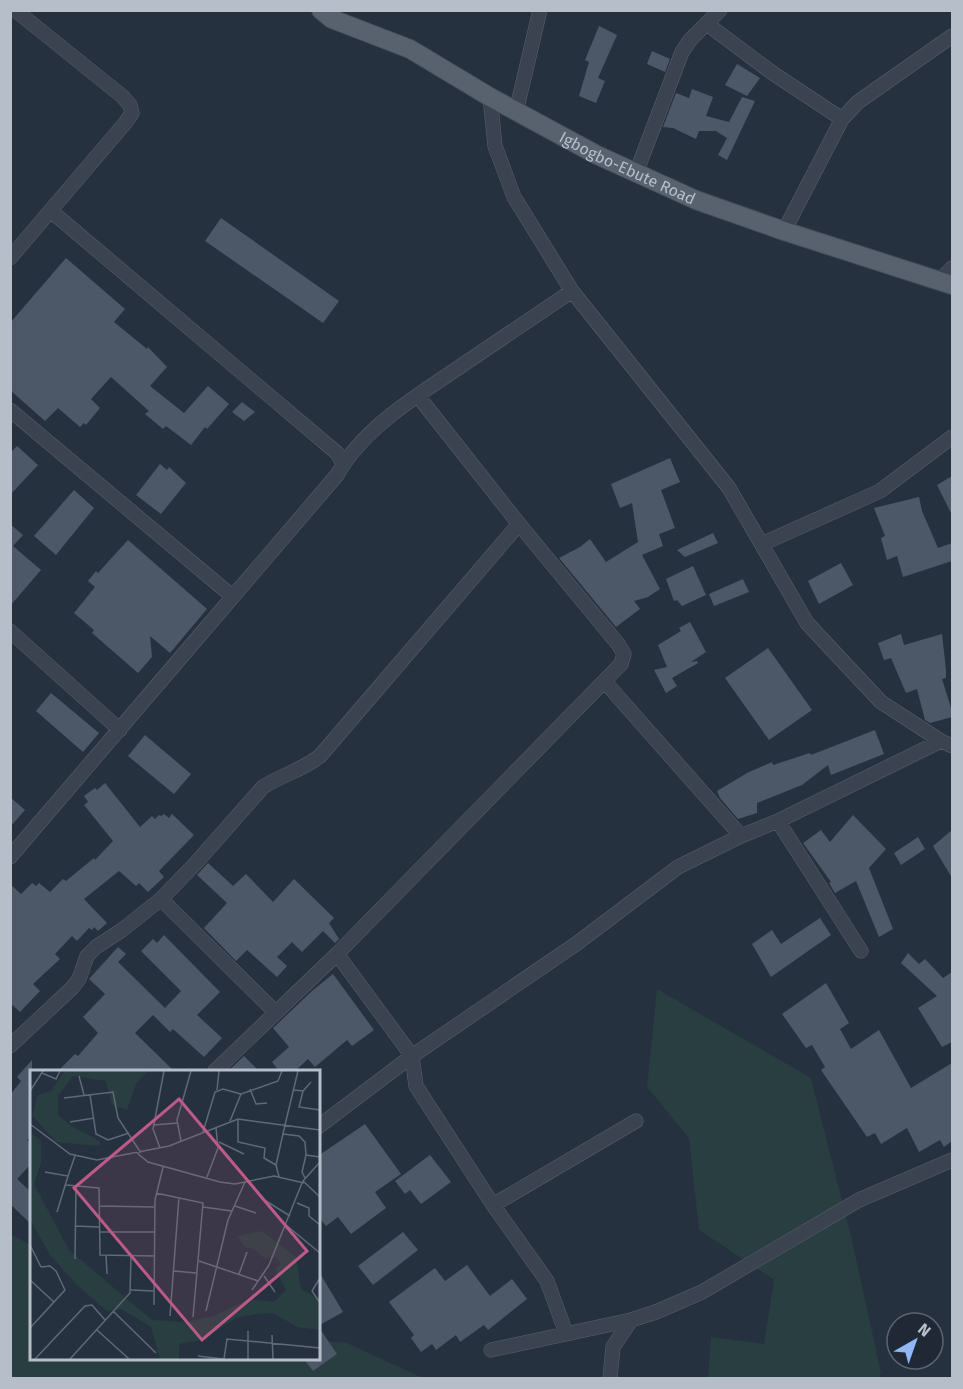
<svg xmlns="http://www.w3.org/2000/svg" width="963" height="1389" font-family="'Fira Sans',sans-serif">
	<rect width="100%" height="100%" fill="#26313f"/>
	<path fill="#283e40" d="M657,989l154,89 41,162 29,133 -2,5h-171l3,-41 53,7 10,-64 -75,-50 -10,-92 -42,-51z
		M10,1234l21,11 1,113h286v-18l29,3 76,35h-412z"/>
	<path fill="#4c5868" d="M599,26l18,9 -19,43 7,3 -9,22 -17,-7 10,-34 -4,-2z
		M652,51l18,8 -5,13 -18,-8z
		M737,64l23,14 -13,18 -22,-11z
		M692,89l21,8 -7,19 23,6 13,-25 13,4 -28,59 -9,-5 9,-17 -11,-7h-17l-3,8 -23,-11 -10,-1 13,-34 13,5z
		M221,218l118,83 -16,22 -118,-82z
		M66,258l59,51 -11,13 33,27 1,-2 19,20 -17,19 34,27 24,-27 21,18 -22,25 -2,-2 -14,18 -25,-19 -3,3 -18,-15 4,-3 -38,-34 -20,22 9,9 -14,17 -2,-2 -4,4 -22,-19 -13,13 -35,-31v-67z
		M242,402l13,10 -11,9 -12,-9z
		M17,446l21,19 -28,30v-42z
		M670,458l10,24 -19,8 14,38 -16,6 4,12 -21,9 18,34 -12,8 -14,4 6,8 -24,18 -57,-69 21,-11 10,-8 16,23 32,-20 -6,-39 -12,5 -9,-24z
		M160,464l7,6 2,-3 17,16 -25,31 -25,-19z
		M952,476v39l-15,-30z
		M74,490l20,18 -38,47 -22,-19z
		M919,497l3,14 16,37 14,-5v18l-49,16 -6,-21 -10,4 -6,-22 4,-2 -11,-28z
		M10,524l13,11 -10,11 28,24 -31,36z
		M713,533l5,10 -33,14 -8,-7z
		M128,540l79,69 -37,44 -20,-17 2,21 -14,16 -46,-40 2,-3 -20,-17 21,-26 -7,-6 8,-10 2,2z
		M841,563l12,22 -34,19 -11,-23z
		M693,566l13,29 -24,11 -5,-6 -3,1 -8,-22z
		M743,579l6,13 -35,14 -5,-12z
		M690,622l16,30 -15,10 6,-1 1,2 -26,15 5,8 -11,7 -12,-23 13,-3 -9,-22 23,-14 -2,-3z
		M901,634l3,11 38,-11 4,36v8l-4,1 10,32v6l-22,6 -5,-3 -8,-31 -11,4 -15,-35 -7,2 -6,-17z
		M768,648l44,62 -43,30 -44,-62z
		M51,693l48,40 -16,19 -47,-41z
		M875,730l9,24 -53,21 -3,-10 -26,20 -45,18v10l-19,6 -18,-21 -3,-7 30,-18 25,-11 1,3 37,-12 1,2z
		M145,735l46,39 -17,20 -46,-38z
		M105,783l35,44 12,-11 3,3 4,-4 2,1 3,-2 5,4 3,-4 22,21 -35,36 5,6 -16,15 -9,-9 -3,3 -17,-15 -35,28 23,24 -9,8 -4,-4 -2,3 -3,-2 -12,13 -5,-5 -17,18 5,5 -27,25 7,7 -20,21 -10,-9v-119l11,10 11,-11 4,3 3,-3 11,9 13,-13 3,2 28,-23 1,2 18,-19 -29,-36 4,-3 -4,-6 11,-8 2,2z
		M10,797l15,13 -15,17z
		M853,815l33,34 -17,19 24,61 -14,8 -23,-56 -21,12 -6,-10 2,-1 -28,-39 18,-13 9,12z
		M952,830v48l-19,-32z
		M918,837l7,12 -24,16 -7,-12z
		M208,863l25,23 13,-12 27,28 21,-23 40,39 -5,5 10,16 -4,4 -12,-12 -21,21 -10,-10 -15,15 10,9 -10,11 -30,-27 -11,11 -32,-33 23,-25 -30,-28z
		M820,918l11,17 -60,42 -19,-33 20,-14 9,14z
		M164,935l56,57 -23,23 25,23 -18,19 -31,-28 -3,3 -17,-17 -18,18 39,38h-116l17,-17 3,2 20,-23 -15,-16 22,-23 -16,-15 29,-32 8,7 -8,8 47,46 16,-17 -40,-40 12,-12 4,4z
		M908,953l11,11 6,-5 18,19 9,-6v70l-10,5 -24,-39 19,-12 -36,-33z
		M333,974l41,56 -22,16 -5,-6 -32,27 -7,-8 -13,12h-16l-7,-9 17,-15 -16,-19 39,-37z
		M826,983l23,40 -9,6 11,20 28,-19 32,58 41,-25v78l-8,6 -4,-7 -21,12 -12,-24 -26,16 -6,-11 -8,4 -46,-67 4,-3 -13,-22 -6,3 -24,-34z
		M244,1056l15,15h-31z
		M32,1060v75l-5,5 5,5v18l-15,16 15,14v32l-22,-21v-109l11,-14 -4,-4z
		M365,1124l36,50 -26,18 11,16 -35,26 -13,-17 -12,9 -8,-10v-60z
		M430,1155l21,27 -30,22 -11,-14 -5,4 -10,-13z
		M403,1232l15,18 -45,35 -15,-19z
		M467,1265l23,31 22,-17 15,20 -39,31 -4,-5 -24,17 -4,-7 -20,15 -4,-6 -11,8 -10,-14 3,-3 -25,-33 46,-34 10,13z
		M318,1270l25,42 -25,14 19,28 -24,17 -10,-13h15z"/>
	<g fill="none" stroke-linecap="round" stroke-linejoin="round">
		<defs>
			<path id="minor" d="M707,24l67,50 68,45
				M490,97l5,49 19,51 58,94 157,197 78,135 74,79 60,39 11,5
				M516,112l24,-102
				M636,173l46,-121 8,-12 30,-30
				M51,211l286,242 6,11
				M784,231l58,-112 16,-17 94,-66
				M10,258l116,-136 6,-9 -2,-8 -8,-9 -107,-86
				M939,281l13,-13
				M10,410l222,186
				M762,544l118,-53 72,-54
				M10,631l110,99
				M605,682l136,154
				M778,821l83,130
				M10,857c110,-127 217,-255 327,-382 27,-48 80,-79 124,-109 37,-25 74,-50 111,-75
				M161,899l114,113
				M337,954l75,102 4,30 77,119 54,76 19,52
				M10,1046l62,-58 7,-9 8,-23 9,-9 26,-17 39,-31 34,-35 68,-77c20,-13 38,-16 57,-31l199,-232
				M215,1071l122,-117 284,-290 3,-10 -6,-10 -99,-120 -101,-128
				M318,1127l94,-71 164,-112 102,-77 63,-31 37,-15 163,-80
				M493,1205l143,-84
				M491,1350l140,-30 25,-8 46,-20 157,-92 93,-40
				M610,1378l3,-31 18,-27"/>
			<g id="major">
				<path id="s1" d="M321,10l11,9 78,30 80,48 107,58 99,45 88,31 168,54"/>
			</g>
		</defs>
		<use href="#minor" stroke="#58616d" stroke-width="15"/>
		<use href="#major" stroke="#434c58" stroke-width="20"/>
		<use href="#minor" stroke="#3a434f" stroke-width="14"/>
		<use href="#major" stroke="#58626f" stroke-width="18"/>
	</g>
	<g text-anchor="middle" stroke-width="6" stroke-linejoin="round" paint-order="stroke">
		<g font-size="16" fill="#b6beca" stroke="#1f2834">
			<text dy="6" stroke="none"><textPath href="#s1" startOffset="346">Igbogbo-Ebute Road</textPath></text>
		</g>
	</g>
	<g transform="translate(30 1070)">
		<rect width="290" height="290" fill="#26313f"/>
		<path d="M34,1h84l-12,13 -9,26 -15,-5 -6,-24 -33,-5 -15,20v19l13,11 29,15 -1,5 -43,-4 -24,-27 6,-20 13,-4zM0,62l11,9v22l-7,21 35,66 83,70 34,2 28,-6 35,-17 25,3 12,-12 -11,-21 6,-5 -5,-7 -12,1 -10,-9 -9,-2 -8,-11 25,-5 34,26 5,32 18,10v31l-22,-3 -24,-14 -17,1 -20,4 -34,22 -23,4v15h-19l-9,-32 -30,-18 -14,2 -29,-25 -28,-31 -20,-35z" fill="#283e40"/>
		<path fill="none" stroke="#606977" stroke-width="1.5" d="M12,3l14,6 4,-8M49,6l5,19M220,19l6,15 11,-1M187,20l2,-19M264,20l9,1 8,-9M0,21l13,-20M273,21l-4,16 21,3M60,25l6,39 12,6 21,-7M34,28l49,-6 5,26 23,35M208,49v23l27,6 -1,10 12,7M200,51l11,-27 37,-13 4,-10M40,52l24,-4M0,54l40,30 27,6 72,-14 69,-27 82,11M124,55l23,-2M255,55l13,-54M173,62l12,-40 8,-3 18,5M253,64l16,2 6,6 1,13 14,2M151,71l-4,-21 14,-49M189,72l25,12M130,78l-7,-19 11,-58M107,83l11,9 72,20 15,2 39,-8 30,7M290,92l-17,19 17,16M15,102l23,4 -11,36M38,106l7,-20M177,107l11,-29 -2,-20M249,107l-3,-12 9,-40M275,108l-3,-6 4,-17M36,115l33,3 1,67 54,1M126,123l47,10 -10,114M236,131l24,15M267,133l12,5v8l11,9M69,136l55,1M205,136l21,7M173,137l29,4M256,155l34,28M45,156l24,1M69,162h55M0,175l11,22M76,185l1,19M45,189l1,-72M169,191l59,20M144,201l22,2M209,204l8,-22M234,206l11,16M290,208l-8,13 8,12M0,210l24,22M101,220l23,1M222,220l17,-25 33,-82M124,235l1,-105 8,-33M83,241l43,42M176,241l22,-91 17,-38M140,246l9,-119M0,258l35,-38 -9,-19 -6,-5 -9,1M67,260l32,29M218,261v28M242,265l1,24M168,286l25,3M5,289l50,-53 7,-1 13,15M40,289l60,-66 1,-37M194,289l3,-20 93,9"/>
		<path fill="#bd5a87" fill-opacity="0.15" stroke="#bd5a87" stroke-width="3" d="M149,29l128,152 -105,89 -128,-152z"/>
		<rect width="290" height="290" fill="none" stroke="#b6beca" stroke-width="3"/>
	</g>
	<rect width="963" height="1389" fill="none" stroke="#b6beca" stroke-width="24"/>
	<g transform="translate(915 1341) rotate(40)"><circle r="28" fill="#1f2834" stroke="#5b6470" stroke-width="1.5"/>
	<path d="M0-4.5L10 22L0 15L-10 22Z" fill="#8fb8f6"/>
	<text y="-9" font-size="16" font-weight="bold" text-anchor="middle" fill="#b6beca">N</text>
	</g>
</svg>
